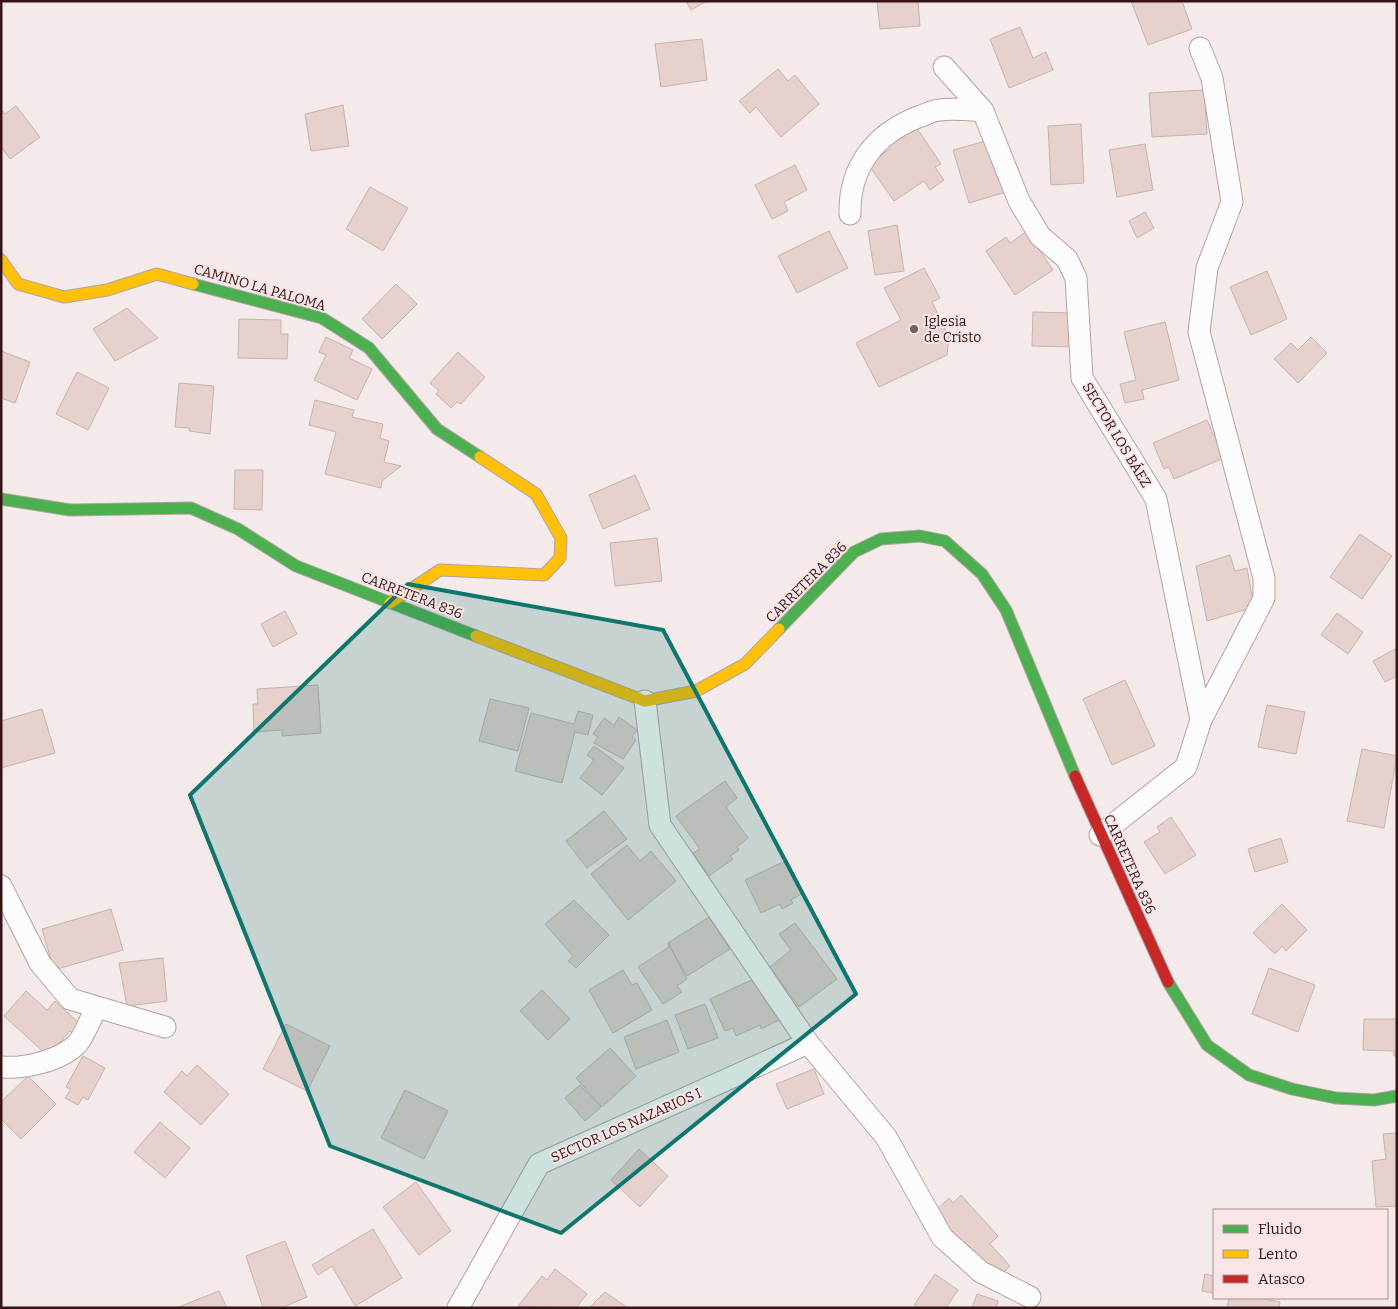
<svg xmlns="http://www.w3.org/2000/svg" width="1398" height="1309" font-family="Bitter,serif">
	<rect width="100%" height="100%" fill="#f4eaea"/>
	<path fill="#e6d1cc" stroke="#c7b2ae" d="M686,1h21l-16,9z
		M877,1h41l2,25 -40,3z
		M1131,1h51l10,28 -44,16z
		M1020,27l13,31 13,-6 7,18 -44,18 -19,-49z
		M702,39l5,41 -46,7 -6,-43z
		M778,69l10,12 7,-6 24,29 -38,33 -25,-30 -6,6 -11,-12z
		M1204,90l3,44 -55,3 -3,-44z
		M343,105l6,41 -38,5 -6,-37z
		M16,106l24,31 -30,22 -9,-12v-38l4,5z
		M912,121l29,43 -6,3 9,13 -14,10 -6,-9 -30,20 -26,-37 22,-15 -6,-8z
		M1081,124l3,59 -33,2 -3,-59z
		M986,141l20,51 -37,11 -16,-53z
		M1145,144l8,46 -36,7 -8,-47z
		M795,165l12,25 -23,12 4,9 -16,8 -17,-34z
		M370,187l38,21 -25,43 -37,-22z
		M1145,212l9,16 -17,10 -8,-17z
		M897,225l7,46 -29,4 -7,-44z
		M829,231l19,37 -51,25 -19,-37z
		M1027,231l26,39 -38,25 -29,-44 20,-14 4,6z
		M924,268l16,30 -8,4 17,35 -2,18 -68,32 -23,-44 45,-23 -17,-32z
		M1267,271l20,48 -36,16 -21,-48z
		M396,284l21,20 -35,35 -20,-20z
		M127,308l31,30 -43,23 -22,-32z
		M1033,312l39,1 -1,34 -39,-1z
		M239,319l42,1v14h7l-1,25 -49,-1z
		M1165,322l14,58 -37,10 2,9 -19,4 -5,-19 16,-4 -12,-48z
		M326,337l27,13 -4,8 23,11 -15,31 -43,-20 12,-25 -7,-3z
		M1311,337l16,16 -29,30 -24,-24 17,-16 7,7z
		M1,351l29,11 -15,41 -14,-5z
		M458,352l27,25 -24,27 -4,-2 -6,6 -15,-14 3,-3 -9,-8z
		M77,372l32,16 -21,42 -32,-16z
		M179,383l35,3 -4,48 -21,-3 1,-3 -15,-1z
		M315,400l39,10 -2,7 31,7 -3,14 9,3 -5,21 17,4 -19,15 -1,7 -56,-14 11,-42 -27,-7z
		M1207,420l17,38 -50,21 -5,-12 -5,2 -11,-26z
		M235,470h28l-1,40 -28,-1z
		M635,475l15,34 -47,20 -14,-34z
		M1360,534l32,22 -30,43 -32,-22z
		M657,538l5,43 -47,5 -5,-43z
		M1230,555l5,16 12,-3 7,39 -47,14 -11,-55z
		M285,611l12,23 -24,13 -12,-23z
		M1337,613l26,19 -15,22 -27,-19z
		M1397,648v28l-12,6 -12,-21z
		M1125,680l30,66 -43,19 -29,-66z
		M318,685l3,48 -39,3v-6l-28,2 -1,-28h5l-1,-15z
		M490,699l39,9 -11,43 -39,-10z
		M1267,705l38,7 -9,42 -38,-7z
		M42,709l13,44 -54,15v-47z
		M578,711l15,4 -5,20 -13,-3 -13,51 -47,-12 16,-58 43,11z
		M619,717l18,13 -5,7 4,3 -13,19 -29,-16 4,-6 -5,-3 11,-16 10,7z
		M594,746l30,22 -22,27 -22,-17 14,-18 -7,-5z
		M1362,749l35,7 -13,72 -37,-7z
		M725,781l12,17 -11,9 22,31 -11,9 2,3 -9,6 3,3 -24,17 -16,-23 7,-4 -24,-33z
		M604,811l23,28 -40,29 -21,-27z
		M1171,817l25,38 -31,19 -21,-32 16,-10 -3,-5z
		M1281,838l7,24 -33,10 -7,-23z
		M627,845l13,16 11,-10 25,30 -48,39 -37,-46z
		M787,860l16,33 -12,7 2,3 -11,6 -2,-5 -19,9 -16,-33z
		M574,900l35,35 -33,33 -8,-7 5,-5 -28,-32z
		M1282,904l25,26 -21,21 -4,-5 -7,8 -22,-21z
		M111,909l12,41 -69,20 -12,-41z
		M709,917l21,32 -43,27 -19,-33z
		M795,923l42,56 -38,28 -29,-40 21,-17 -12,-16z
		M668,943l19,36 -10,7 5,6 -19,12 -25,-37 31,-20z
		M163,958l4,43 -40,5 -8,-43z
		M1269,968l46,17 -17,47 -46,-18z
		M623,970l9,15 5,-2 15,27 -39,23 -24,-43z
		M756,978l23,42 -18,9 -1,-4 -24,11 -3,-8 -8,3 -15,-32z
		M542,990l28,29 -22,21 -28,-29z
		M26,991l21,19 8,-9 27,25 -8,9 -4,-4 -22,25 -44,-40z
		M705,1004l13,34 -30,11 -13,-34z
		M1364,1019h33v37h-3v-5l-31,-1z
		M667,1020l12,32 -43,17 -12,-32z
		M286,1024l44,22 -23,45 -44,-22z
		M610,1048l26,28 -34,31 -26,-29z
		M83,1056l22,12 -17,32 -5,-3 -5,8 -13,-7 6,-9 -5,-2z
		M197,1065l32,29 -28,31 -37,-33 18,-21 5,5z
		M814,1069l10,25 -37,15 -11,-25z
		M28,1076l28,28 -35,35 -20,-20v-17z
		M580,1085l21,22 -16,14 -20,-23z
		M405,1090l43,21 -24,48 -43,-21z
		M160,1122l30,26 -25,30 -31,-26z
		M1397,1133v73l-21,1 -4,-46 14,-2 -3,-25z
		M639,1149l29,27 -28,31 -29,-27z
		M416,1182l35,49 -32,24 -36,-48z
		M961,1195l37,41 -8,8 20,22 -12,12 -23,-21 -41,-45 15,-14 4,5z
		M373,1229l29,49 -47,28 -23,-40 -14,9 -6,-10z
		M285,1241l22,56 -26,11h-18l-17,-52z
		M555,1269l32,25 -11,14 -58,-2 24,-30 5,4z
		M935,1274l23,16 -12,18h-28l-4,-3z
		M1205,1274l9,2v17l-12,-2z
		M219,1291l8,17h-51z
		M605,1292l23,16h-39z
		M977,1294l21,7 -2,7h-24z
		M1229,1298h31l20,4 -1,6h-52z"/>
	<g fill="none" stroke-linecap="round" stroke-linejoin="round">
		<defs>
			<path id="street" d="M944,67l39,44 36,90 21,35 27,23 9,19 6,100 74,121 45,221
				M850,214c-1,-47 25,-80 68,-97 7,-2 15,-7 22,-7 14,-2 29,0 43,1
				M645,701l15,124 148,218 78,94 56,100 39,35 49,25
				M1100,835l86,-68 15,-47 63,-122v-20l-65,-246 8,-64 25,-66 -20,-124 -12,-30
				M1,886l39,77 30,36 95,28
				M1,1067c23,2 60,-6 77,-24 7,-9 13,-25 18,-35
				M458,1308l81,-144 269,-121"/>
			<path id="fast" d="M193,284l129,34 47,30 68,81 43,28
				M1,499l69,11 121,-2 47,21 58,37 180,70
				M779,629l75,-77 27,-13 39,-3 25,5 37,33 24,36 69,166
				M1168,982l39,63 42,30 43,14 44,9 38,2 23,-4"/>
			<path id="slow" d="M1,260l17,24 46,13 43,-7 50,-16 36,10
				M390,603l50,-33 104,5 16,-17 1,-20 -25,-44 -56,-37
				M476,636l169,65 51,-10 49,-27 34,-35"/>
			<path id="jam" d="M1075,776l93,206"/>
		</defs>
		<use href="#street" stroke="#b6a2a2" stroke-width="23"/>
		<use href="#fast" stroke="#b6a2a2" stroke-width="13"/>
		<use href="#slow" stroke="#b6a2a2" stroke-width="13"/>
		<use href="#jam" stroke="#b6a2a2" stroke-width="13"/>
		<use href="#street" stroke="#fdfcfc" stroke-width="21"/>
		<use href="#fast" stroke="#4caf50" stroke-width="11"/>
		<use href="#slow" stroke="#ffc107" stroke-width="11"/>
		<use href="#jam" stroke="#c62828" stroke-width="11"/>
	</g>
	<path fill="#0f766e" fill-opacity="0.2" stroke="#0f766e" stroke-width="4" stroke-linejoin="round" d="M408,584l255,46 193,364 -295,239 -231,-87 -140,-351z"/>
	<circle fill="#785f60" stroke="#f9e5e5" stroke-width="2" cx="914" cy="329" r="5"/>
	<g text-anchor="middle" stroke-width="4" stroke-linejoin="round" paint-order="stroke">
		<g font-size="14" fill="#361416" stroke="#f9e5e5">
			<text transform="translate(260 287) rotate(16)" y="5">CAMINO LA PALOMA</text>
			<text transform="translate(1117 435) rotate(59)" y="5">SECTOR LOS BÁEZ</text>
			<text transform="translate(806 582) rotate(-45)" y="5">CARRETERA 836</text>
			<text transform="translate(412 595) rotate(21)" y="5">CARRETERA 836</text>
			<text transform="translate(1130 864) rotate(66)" y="5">CARRETERA 836</text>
			<text transform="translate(626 1125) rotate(-24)" y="5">SECTOR LOS NAZARIOS I</text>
		</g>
		<g font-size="14" fill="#361416" stroke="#f9e5e5" text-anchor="start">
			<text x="924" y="326">Iglesia<tspan x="924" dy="16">de Cristo</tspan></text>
		</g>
	</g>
	<rect width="1398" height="1309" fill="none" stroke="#361416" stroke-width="5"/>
	<rect x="1213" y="1209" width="175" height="90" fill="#f9e5e5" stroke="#ab9192"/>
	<rect x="1223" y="1225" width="25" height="8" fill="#4caf50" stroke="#ab9192"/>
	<text x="1258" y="1234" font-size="15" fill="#361416">Fluido</text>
	<rect x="1223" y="1250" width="25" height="8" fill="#ffc107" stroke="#ab9192"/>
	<text x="1258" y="1259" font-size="15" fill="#361416">Lento</text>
	<rect x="1223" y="1275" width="25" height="8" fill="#c62828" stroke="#ab9192"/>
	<text x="1258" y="1284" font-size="15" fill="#361416">Atasco</text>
</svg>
